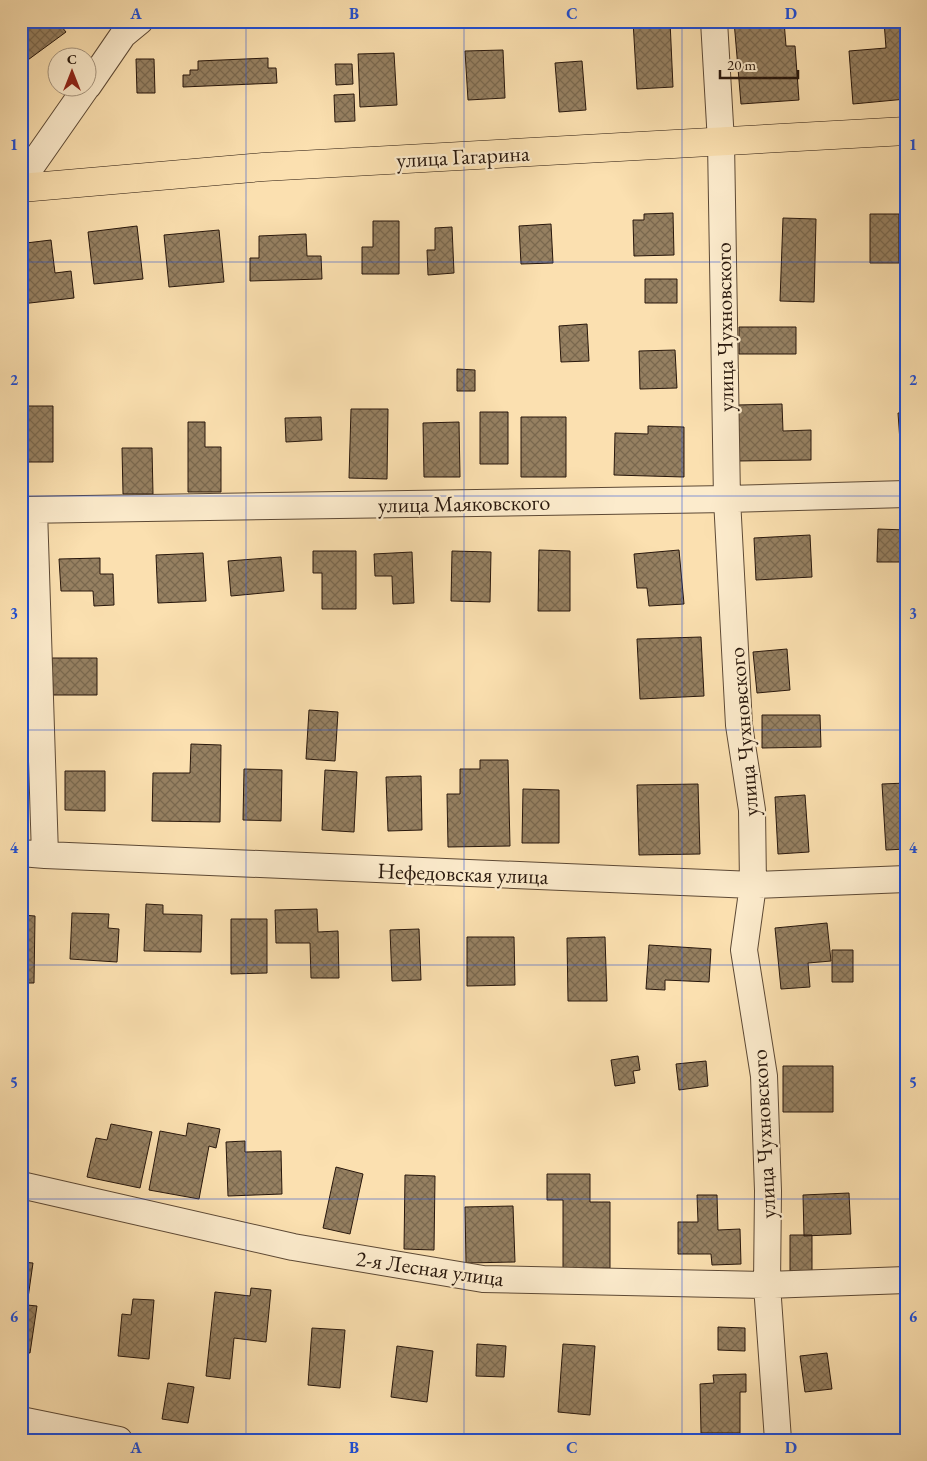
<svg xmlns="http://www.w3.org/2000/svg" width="927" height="1461" font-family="'EB Garamond',serif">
	<defs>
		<pattern id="building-cross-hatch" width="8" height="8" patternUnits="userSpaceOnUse" patternTransform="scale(1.25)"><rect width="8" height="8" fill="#968061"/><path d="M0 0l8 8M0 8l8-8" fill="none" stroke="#7a684e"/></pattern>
	</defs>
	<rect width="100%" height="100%" fill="#fbe0b0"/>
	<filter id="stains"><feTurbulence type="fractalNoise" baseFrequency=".004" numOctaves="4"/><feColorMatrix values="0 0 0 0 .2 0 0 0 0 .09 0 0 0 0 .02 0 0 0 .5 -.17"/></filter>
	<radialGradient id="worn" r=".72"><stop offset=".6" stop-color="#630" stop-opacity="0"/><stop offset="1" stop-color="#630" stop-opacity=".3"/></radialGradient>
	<path fill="url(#building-cross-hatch)" stroke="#28170c" d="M21,21h36l9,11 -45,33z
		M303,21h11l-8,5z
		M633,21h37l3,66 -36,2z
		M734,21h50l2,25h9l4,54 -58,4z
		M884,21h22v78l-53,5 -4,-53 37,-3z
		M503,50l2,48 -37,2 -3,-49z
		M394,53l3,52 -37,2 -2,-53z
		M268,58v10h8l1,15 -94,4v-12h7v-5h8v-9z
		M136,59h18l1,34h-18z
		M582,61l4,49 -27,2 -4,-49z
		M335,64h17l1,20 -17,1z
		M354,94l1,27 -20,1 -1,-27z
		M673,213l1,42 -40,1 -1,-36h11v-6z
		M870,214h29v49h-29z
		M783,218l33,1 -2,83 -34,-1z
		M373,221h26v53h-37v-27h11z
		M551,224l2,39 -32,1 -2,-38z
		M137,226l6,53 -49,5 -6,-52z
		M452,227l2,46 -26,2 -1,-25h8v-22z
		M219,230l5,52 -55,5 -5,-52z
		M306,234l1,22h14l1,23 -72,2v-23h9v-22z
		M51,240l4,33 16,-2 3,27 -53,6v-38h7l-2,-23z
		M645,279h32v24h-32z
		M587,324l2,37 -28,1 -2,-36z
		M739,327h57v27h-57z
		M675,350l2,38 -37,1 -1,-38z
		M457,369l18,1v21h-18z
		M782,404l1,27 28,-1v30l-73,1 -1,-56z
		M24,406h29v56h-29z
		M351,409h37l-1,70 -38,-1z
		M480,412h28v52h-28z
		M898,413h8v57h-4z
		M321,417l1,23 -36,2 -1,-24z
		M521,417h45v60h-45z
		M188,422h17v25h16v45h-33z
		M459,422l1,55h-36l-1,-54z
		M648,426l36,1v50l-70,-2 1,-42 33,1z
		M122,448h30l1,46h-30z
		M878,529l28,1v32h-29z
		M810,535l2,42 -56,3 -2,-42z
		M539,550l31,1v60h-32z
		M679,550l5,54 -35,2 -2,-18h-10l-3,-34z
		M313,551h43v58h-34v-36h-9z
		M452,551l39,1 -1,50 -39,-1z
		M412,552l2,51 -21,1 -1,-28h-17l-1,-22z
		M203,553l3,48 -48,2 -2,-48z
		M281,557l3,34 -53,5 -3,-35z
		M100,558v16h13l1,31 -20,1 -1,-15h-32l-2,-32z
		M701,637l3,59 -64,3 -3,-60z
		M787,649l3,41 -33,3 -4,-41z
		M52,658h45v37h-44z
		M309,710l29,2 -3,49 -29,-2z
		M762,715h58l1,32 -59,1z
		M191,744l30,1 -1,77 -68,-1 1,-48h37z
		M480,760h28l2,86 -62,1 -1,-53h13v-25h20z
		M244,769l38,1 -1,51 -38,-1z
		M325,770l32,2 -3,60 -32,-2z
		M65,771h40v40l-40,-1z
		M421,776l1,54 -34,1 -2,-54z
		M906,783v66l-20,1 -4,-66z
		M698,784l2,70 -61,1 -2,-70z
		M523,789l36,1v53h-37z
		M805,795l4,57 -31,2 -3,-57z
		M146,904l17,1v9l39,1 -1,37 -57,-1z
		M317,909l1,23 20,-1 1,47h-28l-1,-35h-34l-1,-33z
		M72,913l37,1 -1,14 11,1 -2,33 -47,-3z
		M21,915l14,1 -1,67h-13z
		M231,919h36v54l-36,1z
		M827,923l4,38 -23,2 2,24 -29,2 -6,-61z
		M419,929l2,51 -29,1 -2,-51z
		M467,937h47l1,48 -48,1z
		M605,937l2,64h-39l-1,-63z
		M649,945l62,4 -2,33 -44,-2v10l-19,-1z
		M832,950h21v32h-21z
		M638,1056l2,14 -7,1 2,12 -20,3 -4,-26z
		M706,1061l2,25 -29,4 -3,-26z
		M783,1066h50v46h-50z
		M188,1123l32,6 -4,19 -7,-2 -10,53 -50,-9 11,-59 26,5z
		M111,1124l41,8 -12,56 -53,-11 9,-39 11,2z
		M21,1132h4l-4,23z
		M245,1141v11l36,-1 1,43 -54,2 -2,-54z
		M336,1167l27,7 -13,60 -27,-6z
		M547,1174h43v28h20v66h-47v-68h-16z
		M405,1175l30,1 -1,74 -30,-1z
		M849,1193l2,41 -47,2 -1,-41z
		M697,1195h20l1,35 22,-1 1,35 -29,1 -1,-11h-33v-32h20z
		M513,1206l2,56 -49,1 -1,-56z
		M790,1235h22v36h-22z
		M21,1262l12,1 -6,42 10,1 -7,47 -9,-1z
		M251,1288l20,2 -5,52 -32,-4 -4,41 -24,-3 9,-84 35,4z
		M133,1299l21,1 -5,59 -31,-3 4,-42 9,1z
		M718,1327l27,1v23l-27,-1z
		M312,1328l33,2 -5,58 -32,-3z
		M477,1344l29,2 -2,31 -28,-1z
		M563,1344l32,2 -5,69 -32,-3z
		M397,1346l36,5 -6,51 -36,-5z
		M827,1353l5,36 -27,3 -5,-36z
		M746,1374v18h-6v41h-39l-1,-49 14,-1 -1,-8z
		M168,1383l26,4 -6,36 -26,-4z
		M425,1437l20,3h-20z"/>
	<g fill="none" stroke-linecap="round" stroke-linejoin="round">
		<defs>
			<path id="minor" d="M714,21l7,121 6,357 12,226 13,85 1,75 -9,65 20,126 4,115 -1,94 11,155
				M88,86l35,-51 17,-14
				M21,181l65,-93
				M21,510l706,-11 179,-5
				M34,510l11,345
				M21,853l24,2 708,30 153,-6
				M21,1185l272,62 190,32 284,6 139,-5
				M21,1420l98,20"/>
			<path id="major" d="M21,188l242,-21 643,-36"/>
		</defs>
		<use href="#minor" stroke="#5d4935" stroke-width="28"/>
		<use href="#major" stroke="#28170c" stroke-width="29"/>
		<use href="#minor" stroke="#fcebcc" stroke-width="26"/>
		<use href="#major" stroke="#fbe0b0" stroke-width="28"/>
	</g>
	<path fill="none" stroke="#1d4ed8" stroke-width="1" stroke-opacity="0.55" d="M246,21v1419M464,21v1419M682,21v1419M21,262h885M21,496h885M21,730h885M21,965h885M21,1199h885"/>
	<g text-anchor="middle" stroke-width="4.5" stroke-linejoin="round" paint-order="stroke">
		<g font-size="22" fill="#28170c" stroke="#fcebcc">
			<text transform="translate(463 156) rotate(-3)" y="8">улица Гагарина</text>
			<text transform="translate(724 327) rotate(-91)" y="8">улица Чухновского</text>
			<text transform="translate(464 503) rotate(-1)" y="8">улица Маяковского</text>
			<text transform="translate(743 732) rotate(-95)" y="8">улица Чухновского</text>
			<text transform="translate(463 873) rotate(2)" y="8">Нефедовская улица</text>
			<text transform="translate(763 1134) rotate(-93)" y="8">улица Чухновского</text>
			<text transform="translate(430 1268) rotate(8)" y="8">2-я Лесная улица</text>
		</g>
	</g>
	<rect width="927" height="1461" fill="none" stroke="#fbe0b0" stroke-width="55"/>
	<g transform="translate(72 72)"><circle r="24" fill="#fcebcc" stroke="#a7967f"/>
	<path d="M0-4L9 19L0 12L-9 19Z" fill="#8f2418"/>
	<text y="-8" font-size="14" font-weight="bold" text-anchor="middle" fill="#28170c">С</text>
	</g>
	<path d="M720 70v8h78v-8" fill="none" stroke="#28170c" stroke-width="2.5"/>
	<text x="727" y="70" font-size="15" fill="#28170c" stroke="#fcebcc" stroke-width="4" paint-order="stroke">20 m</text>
	<rect x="28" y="28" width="872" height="1406" fill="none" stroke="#1d4ed8" stroke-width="2"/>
	<g font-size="16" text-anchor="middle" font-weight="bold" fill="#1d4ed8">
		<text x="136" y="19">A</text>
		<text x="354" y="19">B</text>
		<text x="572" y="19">C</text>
		<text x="791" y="19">D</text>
		<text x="14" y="150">1</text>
		<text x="913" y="150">1</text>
		<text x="14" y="385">2</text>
		<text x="913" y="385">2</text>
		<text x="14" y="619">3</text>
		<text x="913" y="619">3</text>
		<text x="14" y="853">4</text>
		<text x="913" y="853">4</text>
		<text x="14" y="1088">5</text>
		<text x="913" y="1088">5</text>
		<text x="14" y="1322">6</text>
		<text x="913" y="1322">6</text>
		<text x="136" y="1453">A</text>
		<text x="354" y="1453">B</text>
		<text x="572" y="1453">C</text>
		<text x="791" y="1453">D</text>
	</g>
	<rect width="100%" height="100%" filter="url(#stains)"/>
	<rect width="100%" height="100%" fill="url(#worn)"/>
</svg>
